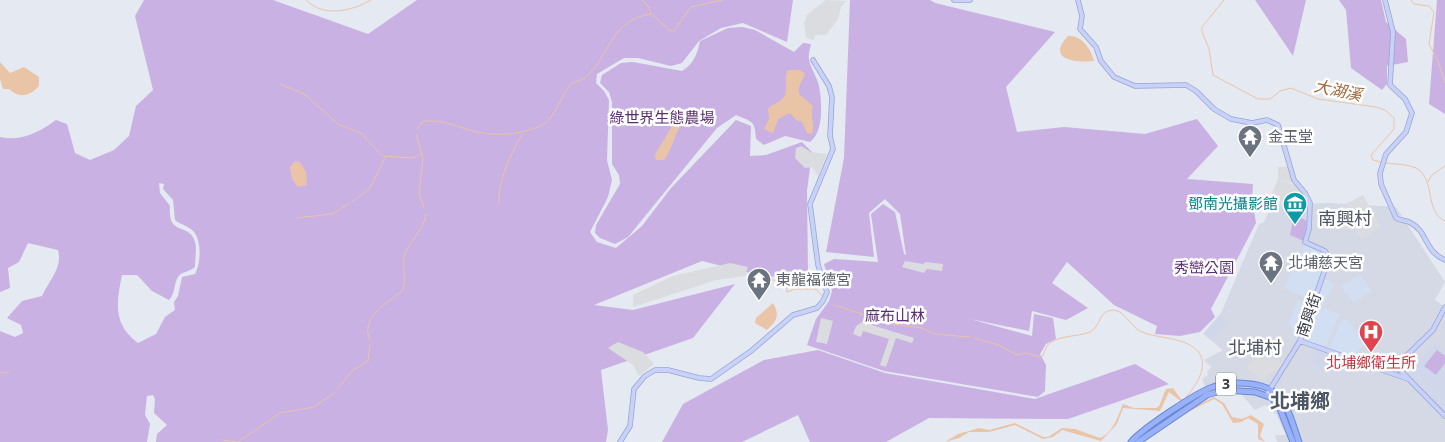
<svg xmlns="http://www.w3.org/2000/svg" width="1445" height="442" font-family="'Open Sans','Noto Sans TC',sans-serif">
	<rect width="100%" height="100%" fill="#e5e9f1"/>
	<path fill="#d4d9e5" d="M1330,203l66,4 49,75 -10,18 10,7v135h-168l-2,-7h11l-10,-21 -11,-9 -10,5 -14,-16 -36,-8 -3,-7 6,-4 -1,-3 4,-5 -7,-7 19,-10 -20,-16 18,-21 38,-89 5,-2 8,-17z"/>
	<path fill="#d2def2" d="M1306,244l17,8 5,5 -7,20 14,7 -13,21 -38,-17z
		M1360,274l12,17 -18,12 -13,-16z
		M1297,299l13,6 -10,33 -5,-2 -6,-13z
		M1315,305l25,9 -15,33 -21,-8z
		M1343,317l26,25 -17,14 -23,-8z"/>
	<path fill="#d0d7ea" d="M1220,315l8,6 -15,19 -9,-7z
		M1435,343l10,8v61l-38,-38z
		M1316,350l22,10 -6,13 -16,-6 -5,-6z"/>
	<path fill="#c9b1e3" fill-rule="evenodd" d="M144,0h129l95,34 49,-34h376l-6,42 -44,-19 -22,5 -22,13 -17,22 -11,3 -33,-8h-14l-27,16 -1,9 8,8 5,9 -2,60 5,20 -4,17 -18,35 7,10 19,6 26,-22 29,-38 65,-68 15,6 -1,30 16,-1 36,-13 10,10 -5,39 1,83 -42,3 -64,-16 -108,44 39,5 102,-26 -42,54 -92,32 7,60 -2,12h-450l1,-8 10,-9 -13,-12 1,-14 -2,-4 -6,1 -2,19 5,9 -3,18h-147v-111l15,6 8,-4 -2,-8 -14,-7 15,-17 20,-5c7,-16 21,-28 16,-46l-30,-7 -9,19 -11,6 2,20 -10,4v-155c21,5 40,-5 56,-17l11,4 8,29 15,7 24,-10 15,-14 7,-30 17,-16 -18,-74zM159,183l5,1 -1,5 10,11 2,20c6,5 14,6 18,11 9,9 8,32 2,43l-13,3 -4,19 -4,6 1,8 -10,7 -9,17 -18,9c-25,-19 -22,-39 -16,-68h15l15,16 17,9c7,-7 4,-15 9,-23 4,-6 12,-5 17,-10 0,-8 2,-18 0,-25 -5,-20 -28,-5 -25,-36l-10,-13z
		M850,0h80l5,3 120,29 -49,55 11,45 47,-5 81,7 52,-15 21,27 -31,33 66,5 -1,16 4,23 -45,86 4,8 -15,15 -20,4 -25,-2 2,-8 -43,-21 -47,-43 -15,21 36,25 -22,12 -34,-9 -3,20 -59,-12 62,17 2,-22 19,4 3,21 -10,5 -6,10 6,11 -1,26 -7,6 -154,-26 -77,-26 9,-26 13,-18 3,-10 -8,-27 10,-5 44,3 -7,-48 12,-10 12,8 9,42 2,1 -6,-41 -15,-15 -16,14 5,44 -48,-5 18,-94z
		M1255,0h51l-13,56z
		M1339,0h42l5,22 20,17 2,23 -21,4v18l-5,6 -31,-22 -5,-58z
		M1437,0h8v114l-16,-10z
		M742,27l13,3 39,22 9,-9 8,1c-1,5 -3,11 -2,16 2,9 8,17 10,26 3,16 5,46 -9,56l-25,-6 -21,9 -8,-6c-1,-19 -4,-17 -20,-24l-19,13 -89,109 -13,7 -15,-6 -5,-5 1,-8 24,-41 -1,-9 -7,-11v-62l-3,-10 -9,-9 2,-8 19,-12 12,-1 49,9c12,-8 15,-16 18,-30l28,-13z
		M1294,214l13,7 -3,20 -14,-6z
		M818,350l67,23 150,26 100,-35 34,20 -101,35 -139,-1 -43,24h-76l-12,-27 -56,27h-80l21,-38 81,-44z
		M1437,350l8,6v7l-9,12 -12,-9z"/>
	<path fill="#dadcdf" d="M826,0l20,1 -5,6 -3,12 -12,16h-11l-1,5 -8,-2 -2,-15 3,-8z
		M801,146l10,6 16,2 -9,22 -6,-9 -7,1 -10,-10 1,-10z
		M1278,167h12l3,16 -14,-3 17,5 5,5 7,24 -39,-13 9,-22z
		M1363,195l18,33 -20,11 -8,-12 -10,4 -4,-5 3,-13 -2,-6z
		M905,261l18,3 3,-2 17,2 -1,7 -15,-2 -3,4 -22,-6z
		M730,263l18,4 -3,9 -29,4 -83,27v-12l40,-19z
		M821,318l12,3 -6,23 -11,-2z
		M862,322l52,16 -2,5 -16,-5 -10,29 -6,-2 9,-26 -26,-8 -2,6 -8,-3 3,-8z
		M618,342l25,10 11,12 -15,12 -6,-11 -25,-17z
		M1257,359l22,1 3,4 -6,9 -4,-2 -9,9 -16,-11 1,-6z"/>
	<path fill="#eac4a6" d="M1068,36c14,-1 23,13 26,25 -17,2 -49,-1 -26,-25z
		M0,62l10,11 14,-6 15,10v9c-9,10 -19,13 -30,3h-6l-3,-10z
		M788,70h12l5,4 -6,13v7l14,12c-3,12 2,17 -1,28l-5,-1 -5,-11 -6,-2 -6,-7 -12,6 -5,14 -9,-4 5,-10 -1,-10c4,-5 12,-6 16,-12 5,-9 -1,-20 4,-27z
		M675,121l6,4c-7,11 -9,24 -17,35h-8l-1,-3 1,-4z
		M299,161l7,11 1,13 -9,2 -6,-8 -2,-12 4,-5z
		M773,303c7,12 4,18 -6,27l-12,-7 1,-5z
		M1173,388l7,10 14,9 20,-10 10,6 8,14 10,2 9,-4 13,9 -4,12 5,6 -7,-3v-15l-10,-6 -7,4 -8,1 -11,-19 -8,-5 -22,11 -23,-18 -9,19 -37,-3 -6,16 -16,17 -39,-11 -9,7 -10,2 -28,-14 -26,7h-20l-10,6 -14,4 13,-8 11,-3 10,-3 10,2 26,-7 28,14h5l14,-9 13,1 25,9c13,-5 18,-22 23,-34l11,4h22l3,-2 7,-17z"/>
	<g fill="none" stroke-linecap="round" stroke-linejoin="round">
		<path stroke="#eac4a6" stroke-width="1" d="M306,0c18,18 46,11 65,0
			M642,0l6,6 3,7
			M1224,0l-22,27v5l7,17 4,26 45,24h12l10,-8 11,-3 27,11 58,8 9,3 9,8v11l-23,26 2,5 8,2
			M1411,0l3,4 15,2 5,6 -5,32 9,17 7,22
			M652,14l17,16 5,1 17,-24 31,-7
			M280,84l24,10 34,30 24,10 20,22 31,2 9,-5
			M417,129l5,-7c15,-4 31,3 44,7 25,8 50,7 74,-3 16,-7 19,-27 29,-40 5,-5 14,-5 19,-11 24,-23 22,-55 63,-61
			M416,134l7,24 -4,35 5,15
			M1385,163c10,1 22,1 31,5 20,11 8,44 29,53
			M1428,182l4,-7 13,-9
			M353,201l17,-13 15,-30
			M499,204c-1,-24 12,-51 24,-71
			M297,218l35,-4 18,-11
			M765,278l21,5 1,9 8,-3h21l7,8
			M834,305l58,19 30,4 13,6 35,3
			M974,338l25,7 18,10 8,-2 17,4c2,-3 3,-8 5,-11 8,-11 31,-9 43,-14 11,-5 8,-22 23,-22 12,0 18,18 29,22 12,5 26,5 38,9 34,10 24,36 6,56
			M370,341c-11,-25 18,-37 33,-51 4,-12 -2,-25 2,-37 6,-13 20,-25 21,-39
			M0,373l9,-1
			M337,389l16,-19 15,-9 2,-16
			M222,440l15,2
			M238,442l42,-29 34,-6 20,-14"/>
		<defs>
			<path id="secondary" d="M954,0h16
				M1078,0l4,16 -2,13 16,18 5,14 13,16 21,9 51,-1 10,6 18,18 17,10 21,4 15,-3 11,5 16,55 11,13 5,10 -1,26 -4,13 20,9 4,7 -29,83 -33,53
				M1385,0l8,32 -3,53 15,14 7,14 -6,19 -20,22 -6,19 1,11 15,34c5,3 11,2 15,5 17,9 13,28 34,37
				M1445,307l-12,23 -37,36 49,50
				M1300,341l108,38
				M620,442l10,-16 4,-37 11,-13 10,-6h13l31,8 12,1 40,-28 42,-36 24,-7 6,-7 4,-9 -9,-27 -8,-61 23,-55 -3,-13 2,-39 -3,-11 -16,-26"/>
			<path id="primary" d="M1131,442c11,-13 66,-50 82,-55 16,-6 50,-6 63,7 13,11 17,32 23,48
				M1138,442l69,-47 17,-5 31,2 17,6 8,11 13,33"/>
		</defs>
		<use href="#secondary" stroke="#98a5ce" stroke-width="5.5"/>
		<use href="#primary" stroke="#6b89da" stroke-width="7"/>
		<use href="#secondary" stroke="#c7d1fa" stroke-width="4"/>
		<use href="#primary" stroke="#99b1f6" stroke-width="5"/>
	</g>
	<defs>
		<symbol id="temple-pin" viewBox="-11 -11 22 30"><path d="M0 17L-7.5 6A9.5 9.5 0 1 1 7.5 6Z" fill="#6b7280" stroke="#fff"/><path d="M0-6L5-2H3V0L6.5 2.5H4V6H1.5V3h-3V6H-4V2.5H-6.5L-3 0V-2H-5Z" fill="#fff"/></symbol>
		<symbol id="museum-pin" viewBox="-11 -11 22 30"><path d="M0 17L-7.5 6A9.5 9.5 0 1 1 7.5 6Z" fill="#0f9aa8" stroke="#fff"/><path d="M0-6L6-3V-2H-6V-3ZM-5-1h2V3h-2ZM-1-1h2V3h-2ZM3-1h2V3H3ZM-6 4H6V6H-6Z" fill="#fff"/></symbol>
		<symbol id="hospital-pin" viewBox="-11 -11 22 30"><path d="M0 17L-7.5 6A9.5 9.5 0 1 1 7.5 6Z" fill="#e0444e" stroke="#fff"/><path d="M-5-5h3v3.5h4V-5h3V5h-3V1.5h-4V5h-3Z" fill="#fff"/></symbol>
	</defs>
	<g fill-rule="evenodd">
		<use href="#temple-pin" x="1236" y="123" width="28" height="38"/>
		<use href="#museum-pin" x="1281" y="190" width="28" height="38"/>
		<use href="#temple-pin" x="1257" y="249" width="28" height="38"/>
		<use href="#temple-pin" x="745" y="266" width="28" height="38"/>
		<use href="#hospital-pin" x="1357" y="318" width="28" height="38"/>
	</g>
	<g text-anchor="middle" stroke-width="5" stroke-linejoin="round" paint-order="stroke">
		<rect fill="#fff" stroke="#72757b" stroke-width="1" x="1216" y="372.5" width="20" height="23" rx="4"/>
		<g font-size="14" font-weight="bold" fill="#353a43">
			<text x="1226" y="389">3</text>
		</g>
		<g font-size="15" fill="#592d70" stroke="#fff">
			<text x="662" y="123">綠世界生態農場</text>
			<text x="1204" y="273">秀巒公園</text>
			<text x="895" y="321">麻布山林</text>
		</g>
		<g font-size="15" fill="#5b616d" stroke="#fff" text-anchor="start">
			<text x="1268" y="142">金玉堂</text>
			<text x="1288" y="268">北埔慈天宮</text>
			<text x="776" y="285">東龍福德宮</text>
		</g>
		<g font-size="15" fill="#0d838f" stroke="#fff" text-anchor="end">
			<text x="1278" y="209">鄧南光攝影館</text>
		</g>
		<g font-size="15" fill="#353a43" stroke="#fff">
			<text transform="translate(1309 315) rotate(-71)" y="5">南興街</text>
		</g>
		<g font-size="15" fill="#be3a42" stroke="#fff">
			<text x="1371" y="368">北埔鄉衛生所</text>
		</g>
		<g font-size="16" font-style="italic" fill="#a06635" stroke="#fff">
			<text transform="translate(1338 90) rotate(12)" y="6">大湖溪</text>
		</g>
		<g font-size="18" fill="#4d5665" stroke="#fff">
			<text x="1345" y="225">南興村</text>
			<text x="1255" y="354">北埔村</text>
		</g>
		<g font-size="20" font-weight="bold" fill="#4d5665" stroke="#fff">
			<text x="1300" y="408">北埔鄉</text>
		</g>
	</g>
</svg>
